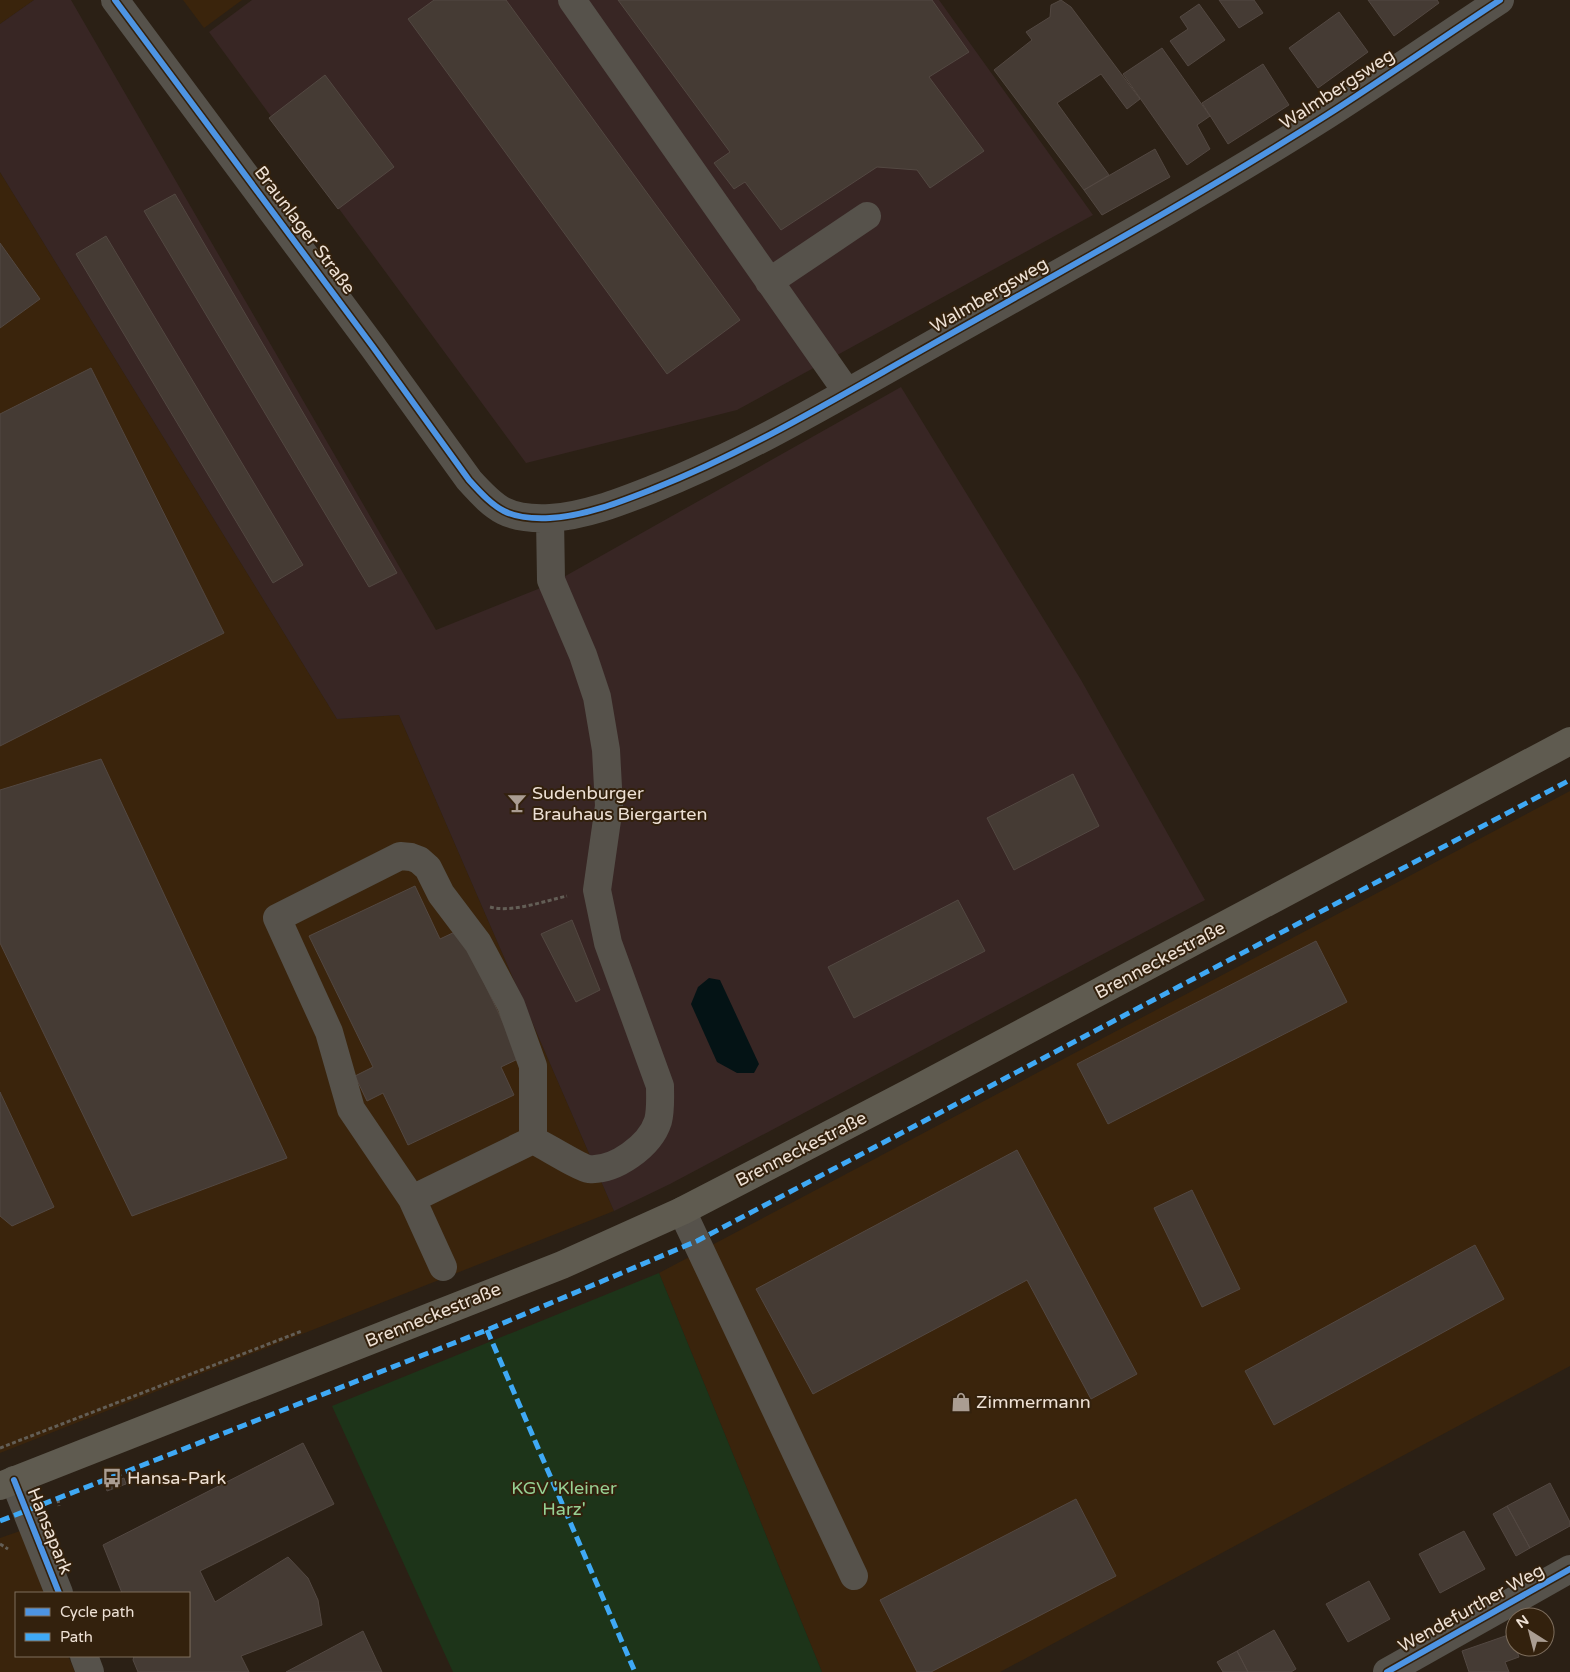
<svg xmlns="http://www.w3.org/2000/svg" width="1570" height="1672" font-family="'Varela Round',sans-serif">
	<rect width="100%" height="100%" fill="#2b2015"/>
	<path fill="#3a240c" d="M0,0h34l-34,24z
		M183,0h59l-38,28z
		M0,172l337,547 62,-4 215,496 -614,242z
		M1570,791v575l-570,306h-178l-163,-399z
		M20,1531l24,62h-28v63h52l7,16h-75v-134z"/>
	<path fill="#382624" d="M34,0h37l365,630 117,-47 348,-196 180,293 124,220 -535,284 -56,27 -215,-496 -62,4 -337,-547v-148z
		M252,0h687l154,215 -356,195 -211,53 -317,-431z"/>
	<path fill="#1d3419" d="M659,1273l163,399h-369l-121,-266z"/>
	<path fill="#041315" d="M709,978l11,2 39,84 -5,9h-17l-20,-11 -26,-58 7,-17z"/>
	<path fill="#453b34" stroke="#534842" d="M434,0h72l234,320 -73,54 -259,-355z
		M618,0h314l37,52 -40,25 55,74 -54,37 -13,-18 -40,-3 -96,63 -36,-48 -11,7 -20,-26 16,-11z
		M1061,0l10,7 69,92 -13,10 -26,-35 -44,29 52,72 -25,15 -90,-120 38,-30 -6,-8 24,-15 1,-12z
		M1219,0h35l9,13 -24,15z
		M1368,0h69l2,3 -45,33z
		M1199,4l26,36 -37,26 -18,-25 18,-12 -8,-12z
		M1339,12l29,40 -50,36 -29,-40z
		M1162,48l48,68 -13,9 13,24 -23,16 -64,-91z
		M1263,64l26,41 -61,39 -26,-41z
		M325,75l69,92 -56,42 -69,-91z
		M1155,149l15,28 -68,38 -18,-25z
		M175,194l222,379 -28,14 -225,-376z
		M106,236l197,329 -30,18 -197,-329z
		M0,243l40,56 -40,29z
		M91,368l133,265 -224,113v-332z
		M101,759l186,399 -155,58 -132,-273v-153z
		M1073,774l26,52 -85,44 -27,-52z
		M415,886l25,53 19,-9 61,128 -19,9 13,28 -106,50 -25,-52 -16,8 -12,-25 18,-9 -64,-131z
		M958,900l27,51 -131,67 -26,-51z
		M572,920l28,70 -24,12 -35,-68z
		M1316,941l31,61 -239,122 -31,-60z
		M0,1092l54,115 -42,19 -12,-10z
		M1017,1150l120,224 -46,25 -64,-119 -214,114 -57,-105z
		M1192,1190l48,99 -38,18 -48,-99z
		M1475,1245l29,54 -230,126 -29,-54z
		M303,1443l31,61 -134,67 15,31 73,-45 20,21 10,22 4,25 -81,31 8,16h-111l-5,-12 1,-4h55v-63h-67l-19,-48z
		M124,1478l2,6 -19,7 -2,-6z
		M1550,1483l20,39v4l-40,22 -23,-42z
		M1076,1499l40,77 -185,96h-14l-37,-72z
		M1507,1506l23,42 -14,8 -23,-42z
		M1464,1531l21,38 -45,24 -21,-39z
		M1369,1581l21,38 -42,23 -22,-38z
		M1274,1630l22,39 -5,3h-43l-11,-21z
		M363,1631l19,41h-96z
		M1511,1634l8,23 -14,5 4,10h-40l-7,-21z
		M1237,1651l11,21h-25l-6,-10z"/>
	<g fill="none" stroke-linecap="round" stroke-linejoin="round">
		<path stroke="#635e56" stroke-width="3" stroke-dasharray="4 2.5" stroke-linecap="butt" d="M490,907c21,6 55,-6 77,-11
			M0,1448l302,-117
			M58,1499l1,7
			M0,1544l8,5"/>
		<path stroke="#56524b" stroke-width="28" d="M115,0l258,347 96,133c27,30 39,40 81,38 35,-2 70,-16 103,-29 88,-35 170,-83 253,-130 141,-80 284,-157 421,-244 58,-37 115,-77 173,-115
			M572,0l275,392
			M769,282l98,-66
			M533,1140c11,5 47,28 56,29 26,2 61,-23 69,-48 3,-11 2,-24 2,-35l-52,-143 -11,-53 12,-84 -3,-56 -9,-53 -14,-42 -32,-75 -1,-62
			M412,1199l121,-59v-74l-22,-61 -33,-62 -37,-49 -13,-26 -9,-8 -8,-3 -11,-1 -123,62 52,114 22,77 61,90 31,68
			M682,1211l172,365
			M14,1480l45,113
			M84,1656l6,16
			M1387,1672l183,-103"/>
		<path stroke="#5f5b50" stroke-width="28" d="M0,1486l562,-221 120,-54 231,-120 657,-350"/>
		<path stroke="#3fa9f5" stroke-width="5" stroke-dasharray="10 5" stroke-linecap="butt" d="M487,1330l148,342
			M0,1521l487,-191 210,-89 873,-461"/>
		<defs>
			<path id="cycleway" d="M115,0l258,347 96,133c27,30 39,40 81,38 35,-2 70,-16 103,-29 88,-35 170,-83 253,-130 141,-80 284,-157 421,-244 58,-37 115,-77 173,-115
				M14,1480l45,113
				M1387,1672l183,-103"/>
		</defs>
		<use href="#cycleway" stroke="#33210d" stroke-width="9"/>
		<use href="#cycleway" stroke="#4d94e3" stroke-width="6"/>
	</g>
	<defs>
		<symbol id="bar-bare" viewBox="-9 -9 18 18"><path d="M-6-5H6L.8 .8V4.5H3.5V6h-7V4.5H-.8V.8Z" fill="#aa9d92" stroke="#33210d" stroke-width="2.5" paint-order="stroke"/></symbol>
		<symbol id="shop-bare" viewBox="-9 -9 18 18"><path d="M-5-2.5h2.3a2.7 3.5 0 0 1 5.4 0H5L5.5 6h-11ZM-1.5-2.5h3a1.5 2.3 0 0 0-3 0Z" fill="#aa9d92" stroke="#33210d" stroke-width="2.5" paint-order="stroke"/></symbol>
		<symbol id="bus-bare" viewBox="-9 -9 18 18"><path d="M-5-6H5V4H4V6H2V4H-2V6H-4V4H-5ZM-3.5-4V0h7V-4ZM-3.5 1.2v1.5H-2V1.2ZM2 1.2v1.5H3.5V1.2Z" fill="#aa9d92" stroke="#33210d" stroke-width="2.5" paint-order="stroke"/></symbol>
	</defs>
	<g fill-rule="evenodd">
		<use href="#bar-bare" x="503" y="789" width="28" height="28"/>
		<use href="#shop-bare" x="947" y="1388" width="28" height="28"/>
		<use href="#bus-bare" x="98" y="1464" width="28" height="28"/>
	</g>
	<g text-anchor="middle" stroke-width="4" stroke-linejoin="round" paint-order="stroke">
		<g font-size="18" fill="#eee1d5" stroke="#33210d">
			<text transform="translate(1337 89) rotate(-33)" y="6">Walmbergsweg</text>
			<text transform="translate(305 230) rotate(53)" y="6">Braunlager Straße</text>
			<text transform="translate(989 295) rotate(-30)" y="6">Walmbergsweg</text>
			<text transform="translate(1160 960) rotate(-28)" y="6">Brenneckestraße</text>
			<text transform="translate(801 1149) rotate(-27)" y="6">Brenneckestraße</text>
			<text transform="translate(433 1315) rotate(-22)" y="6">Brenneckestraße</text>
			<text transform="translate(50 1531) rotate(68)" y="6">Hansapark</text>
			<text transform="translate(1471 1608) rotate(-29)" y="6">Wendefurther Weg</text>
		</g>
		<g font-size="18" fill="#eee1d5" stroke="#33210d" text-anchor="start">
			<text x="532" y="799">Sudenburger<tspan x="532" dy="21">Brauhaus Biergarten</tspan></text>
			<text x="976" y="1408">Zimmermann</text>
			<text x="127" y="1484">Hansa-Park</text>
		</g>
		<g font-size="18" fill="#97d194" stroke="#33210d">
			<text x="564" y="1494">KGV 'Kleiner<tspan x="564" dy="21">Harz'</tspan></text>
		</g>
	</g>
	<rect x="15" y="1592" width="175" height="65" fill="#33210d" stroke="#7e6e5d"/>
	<rect x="25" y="1608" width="25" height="8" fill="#4d94e3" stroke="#7e6e5d"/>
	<text x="60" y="1617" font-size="15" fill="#eee1d5">Cycle path</text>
	<rect x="25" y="1633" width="25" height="8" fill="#3fa9f5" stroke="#7e6e5d"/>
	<text x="60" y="1642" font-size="15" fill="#eee1d5">Path</text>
	<g transform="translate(1530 1632) rotate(324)"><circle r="24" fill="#33210d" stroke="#7e6e5d"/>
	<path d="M0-4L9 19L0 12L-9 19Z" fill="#aa9d92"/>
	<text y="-8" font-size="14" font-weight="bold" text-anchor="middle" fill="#eee1d5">N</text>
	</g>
</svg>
